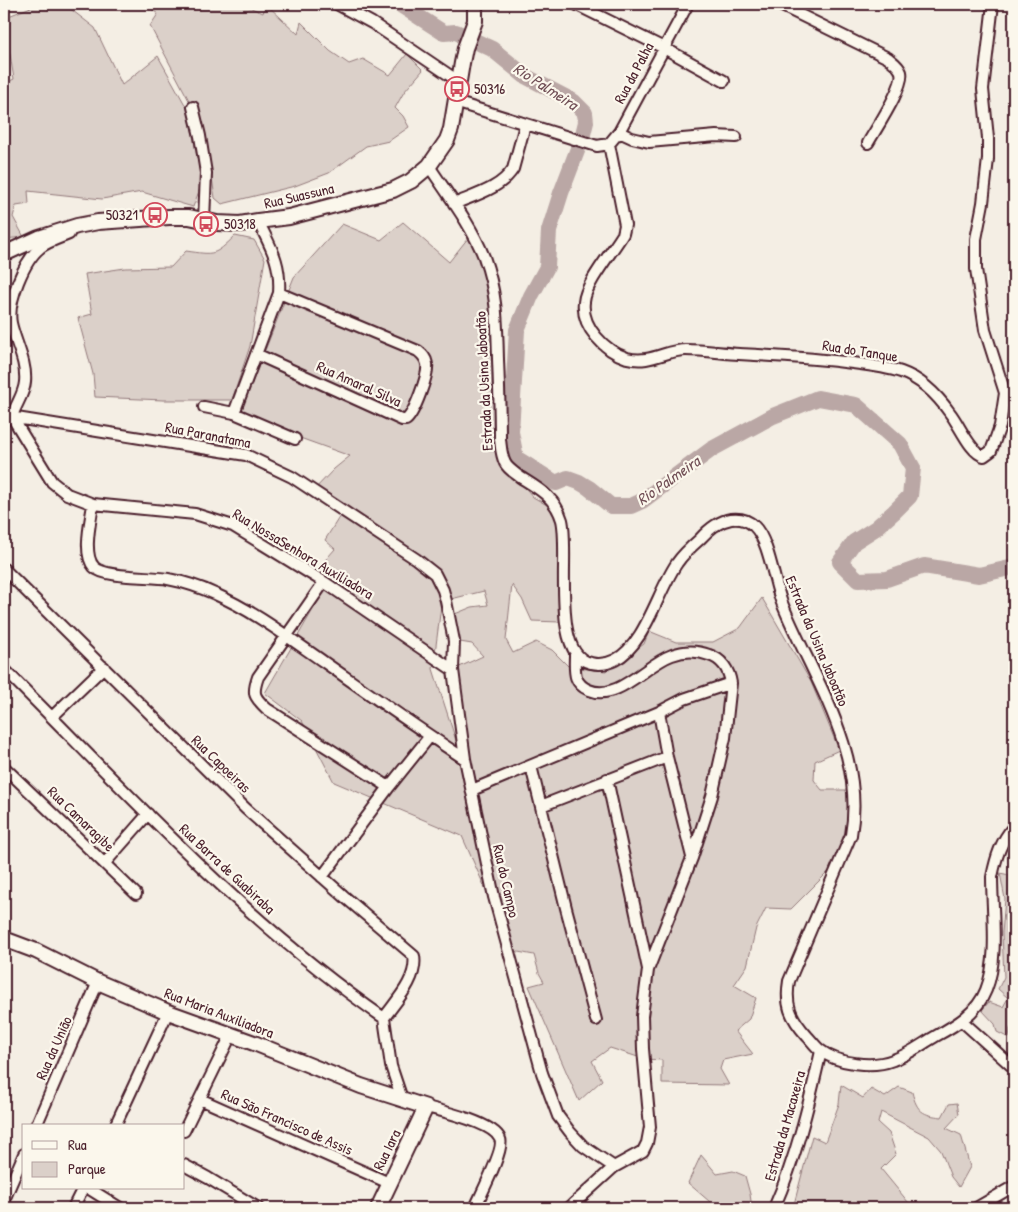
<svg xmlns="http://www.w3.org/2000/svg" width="1018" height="1212" font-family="'Patrick Hand',sans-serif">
	<rect width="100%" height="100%" fill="#f4eee4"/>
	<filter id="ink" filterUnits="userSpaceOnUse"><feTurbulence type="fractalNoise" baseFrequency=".02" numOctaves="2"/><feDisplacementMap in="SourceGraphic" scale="10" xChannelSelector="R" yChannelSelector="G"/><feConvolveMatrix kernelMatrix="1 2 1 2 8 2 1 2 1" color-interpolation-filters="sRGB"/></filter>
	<g filter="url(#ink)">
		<path fill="#dbd0c9" stroke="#92787a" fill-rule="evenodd" d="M38,4h26l31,24 27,57 36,-29 30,54 14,73 -9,24 -51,-15 -40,7 -74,-8 1,13 -13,2 -3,11 11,20 -20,2v-155l10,-5 -10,-61z
			M145,4h97l21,9 3,-9 32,30 3,-12 29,29 19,13 14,-5 27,16 17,-21 16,16 -19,22 -9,16 8,8 6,11 -20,14 -23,5 -37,27 -34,13 -73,18 -7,-6 -10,-67 -55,-105 8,-12z
			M403,222l46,40 23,-29 22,57 12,175 27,32 26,15 1,110 -28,-1 -10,-22 -10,-14 -6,55 7,13 23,-11 16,8 17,17 37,4 38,-27 5,-13 27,11h37l27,-14 22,-30 49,84 28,68 -24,11 -1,19 8,10h32v25l-12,43 -51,51 -25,-1 -10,20 -9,38 -13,19 22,13 -7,21 -14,12 18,23 -30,6 -3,9 9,16 -67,-1v-24l-18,-1 -34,-11 -18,13 10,19 -23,21 -50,-115 15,-4 -5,-9 -5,-18 -21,-4 -51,-115 -128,-54 -32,-61 -37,-28 68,-118 -12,-10 14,-16 -10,-9 18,-29 -30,-20 21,-22 16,-13 -111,-40 55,-139 48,-53 39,16zM440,582l11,17 33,-8 4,14 -16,2 -22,9 4,25 18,3 11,12 -30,14 16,111 -36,-112 10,-79z
			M235,236l19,4 11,19 -15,87 -18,54h-69l-68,-3 -2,-23 -15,-56 14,-4 -7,-40 40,-6 46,-1 15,-16c29,4 28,5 49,-15z
			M1000,873l14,3v147l-4,6 -1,9 -12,-6 -2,-8 -13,-14 7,-8 14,5 5,-9 -10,-9 6,-12 -2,-44 3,-34z
			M841,1085l22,13 8,-9 14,8 14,-10 13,5c5,20 11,23 30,25l7,-13 8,-1 2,11 -13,14 15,7 9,32 -11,20 -8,-10 -10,-26 -12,-14 -48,-25 -3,11 11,10 7,21 -15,15 32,39h-120l19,-72 13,6 14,-38z
			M701,1155l16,19 16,-3 12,5 5,18 2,14h-35l-29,-25z"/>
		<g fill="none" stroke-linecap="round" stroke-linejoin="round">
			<path stroke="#baa7a5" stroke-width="16" d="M399,4l45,29 12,-1 36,17 33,27 48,25 12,12 1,9 -4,16 -21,55 -12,38 -2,36 -16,29 -14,34 -6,102 5,26 40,25 12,-5 11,4 10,6 22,18h20l11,-5 70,-52 61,-33 45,-18 38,7 44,39 13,24 -3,28 -16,16 -18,16 -22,14 -14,20 18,18 29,-1 37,-13 55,9 35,-8"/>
			<defs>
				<path id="street" d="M337,4l35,19 86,58
					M575,4l89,44 60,33
					M778,4l110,54c5,4 11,8 13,14 4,14 -26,58 -33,71
					M455,102l142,44 12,-2 10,-12 69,-128
					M193,107l7,29 6,37 -2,47
					M619,132l13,6 17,4 67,-6 20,1
					M609,144l16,81 -2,9c-10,17 -38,50 -39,68 -3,25 21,49 43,56 24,6 38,-8 59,-8 18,0 36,3 53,4 38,2 76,4 114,9 16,2 33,4 48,9 20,7 37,24 49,41 9,11 21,41 34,43l7,-5 3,-8 6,-17 5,-33 -20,-63 -9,-61v-30l7,-36 5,-44v-21l-5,-49 10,-85
					M429,166c19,29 42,58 55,91 13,36 13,64 14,102 1,26 2,53 2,80 1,8 1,16 5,24 3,6 10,10 15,14 19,12 35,20 42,43 8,31 -12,136 29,143 8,2 16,1 24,-3 30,-15 43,-70 62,-97 6,-9 15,-17 23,-24 8,-9 19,-18 31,-20 8,-1 17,1 23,7 15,14 20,57 28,77 30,74 84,148 69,232l-62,146c-4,24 1,36 18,55 4,4 8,10 13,14 17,14 53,18 73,10 15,-5 29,-16 43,-24 20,-11 41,-23 50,-46 13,-32 6,-78 6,-113 4,-20 9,-36 22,-51
					M454,204c21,-9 46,-15 59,-35l12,-44
					M69,234c-9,4 -20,7 -28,13 -17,13 -34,55 -30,76 4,19 16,39 14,59 -1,13 -10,23 -13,35l40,65 15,12 26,10 102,10 38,12 91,56 129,88
					M256,354l146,66h4c8,-6 23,-46 21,-56 -1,-6 -4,-9 -9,-13l-139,-58
					M204,407l30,6 61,26
					M234,413l45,-120c2,-31 -8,-45 -21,-72
					M4,416l242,39 46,22 124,82 19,15 8,16 3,11 8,40 -1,29 12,89 29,138 48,176 16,43 12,16 13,14 31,21
					M93,504c-2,16 -11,50 1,63 10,11 58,9 74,12 16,3 32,8 47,15 39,17 74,44 109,68 47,33 93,66 141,97
					M4,569l242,240 100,89 68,58c4,23 -18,45 -30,62
					M324,582l-66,95c-6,17 -4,20 9,32l122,78
					M4,669c121,121 238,251 380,349l7,48 11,33
					M659,712l8,45 25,100
					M52,717l52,-50
					M531,766l35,142 30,112
					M4,767l132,127
					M607,779l41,190
					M472,790l187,-78 25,-13 47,-16
					M541,806l126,-49
					M105,863l43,-49
					M322,877l67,-90 41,-51
					M962,1021l52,47
					M200,1099l189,84
					M426,1107c16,4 68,16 74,32 5,10 -20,57 -25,69
					M36,1126l62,-144
					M115,1126l53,-114
					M184,1131l47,-96
					M184,1165l24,13 50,30
					M88,1188l32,20
					M4,1200l20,-46
					M73,1208l10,-20
					M569,1208l45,-41 29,-16 4,-8 3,-16 -7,-78 -1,-33 6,-46 44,-112 20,-62 13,-58 6,-55c-2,-13 -9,-24 -22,-28 -13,-5 -24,-5 -37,0 -26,9 -54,47 -83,35 -17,-7 -14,-20 -14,-36
					M774,1208c22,-50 35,-104 47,-157
					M976,1208l38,-22"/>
				<path id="secondary" d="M4,254l35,-16 38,-12 21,-4 71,-5h20l28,6 23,1 18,-3 31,-4 104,-27 18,-9 18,-15 18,-26 4,-11 11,-66 3,-15 10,-27v-17
					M4,939l32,12 62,31 70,30 86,31 107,43 65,21 -48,101"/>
			</defs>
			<use href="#street" stroke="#4a1f2b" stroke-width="14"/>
			<use href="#secondary" stroke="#4a1f2b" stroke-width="18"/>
			<use href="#street" stroke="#fbf7ec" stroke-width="10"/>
			<use href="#secondary" stroke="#fbf7ec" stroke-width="14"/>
		</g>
	</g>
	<defs>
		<symbol id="bus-ring" viewBox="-11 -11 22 22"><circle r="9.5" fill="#fbf7ec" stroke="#d1495b" stroke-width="1.5"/><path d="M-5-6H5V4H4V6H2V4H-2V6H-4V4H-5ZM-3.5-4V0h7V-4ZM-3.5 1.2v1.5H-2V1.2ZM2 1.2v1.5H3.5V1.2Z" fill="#d1495b"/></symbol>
	</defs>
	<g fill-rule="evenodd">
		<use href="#bus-ring" x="443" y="75" width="28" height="28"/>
		<use href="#bus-ring" x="141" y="201" width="28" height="28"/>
		<use href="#bus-ring" x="192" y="210" width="28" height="28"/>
	</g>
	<g text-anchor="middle" stroke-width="4.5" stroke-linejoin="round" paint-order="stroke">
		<g font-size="15" fill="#4a1f2b" stroke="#fbf7ec">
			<text transform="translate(634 73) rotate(-62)" y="5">Rua da Palha</text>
			<text transform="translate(299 196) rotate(-13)" y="5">Rua Suassuna</text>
			<text transform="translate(860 351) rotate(9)" y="5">Rua do Tanque</text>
			<text transform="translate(484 381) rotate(-93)" y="5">Estrada da Usina Jaboatão</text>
			<text transform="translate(359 384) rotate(24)" y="5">Rua Amaral Silva</text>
			<text transform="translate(208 435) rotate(11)" y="5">Rua Paranatama</text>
			<text transform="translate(303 554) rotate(31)" y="5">Rua NossaSenhora Auxiliadora</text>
			<text transform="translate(817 641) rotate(67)" y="5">Estrada da Usina Jaboatão</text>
			<text transform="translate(221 764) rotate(44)" y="5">Rua Capoeiras</text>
			<text transform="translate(81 819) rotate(44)" y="5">Rua Camaragibe</text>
			<text transform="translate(227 869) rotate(43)" y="5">Rua Barra de Guabiraba</text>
			<text transform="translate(506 881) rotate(77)" y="5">Rua do Campo</text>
			<text transform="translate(219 1013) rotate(21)" y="5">Rua Maria Auxiliadora</text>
			<text transform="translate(54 1048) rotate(-66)" y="5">Rua da União</text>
			<text transform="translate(287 1122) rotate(24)" y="5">Rua São Francisco de Assis</text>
			<text transform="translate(785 1126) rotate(-74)" y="5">Estrada da Macaxeira</text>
			<text transform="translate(387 1150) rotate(-64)" y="5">Rua Iara</text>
		</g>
		<g font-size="15" fill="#4a1f2b" stroke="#fbf7ec" text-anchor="start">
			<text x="474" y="94">50316</text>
			<text x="138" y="220" text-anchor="end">50321</text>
			<text x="224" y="229">50318</text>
		</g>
		<g font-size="16" font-style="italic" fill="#714f56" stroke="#fbf7ec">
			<text transform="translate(546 86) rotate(33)" y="6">Rio Palmeira</text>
			<text transform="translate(668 480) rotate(-35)" y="6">Rio Palmeira</text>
		</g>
	</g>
	<rect width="1018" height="1212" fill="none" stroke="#fbf7ec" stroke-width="20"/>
	<rect x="10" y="10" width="998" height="1192" fill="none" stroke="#4a1f2b" stroke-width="2" filter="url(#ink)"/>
	<rect x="22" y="1124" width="162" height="65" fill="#fbf7ec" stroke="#b4a19f"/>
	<rect x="32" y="1141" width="25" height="8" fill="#fbf7ec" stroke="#b4a19f"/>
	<text x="68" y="1150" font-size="15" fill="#4a1f2b">Rua</text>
	<rect x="32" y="1162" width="25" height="15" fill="#dbd0c9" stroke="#b4a19f"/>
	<text x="68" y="1174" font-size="15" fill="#4a1f2b">Parque</text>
</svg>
